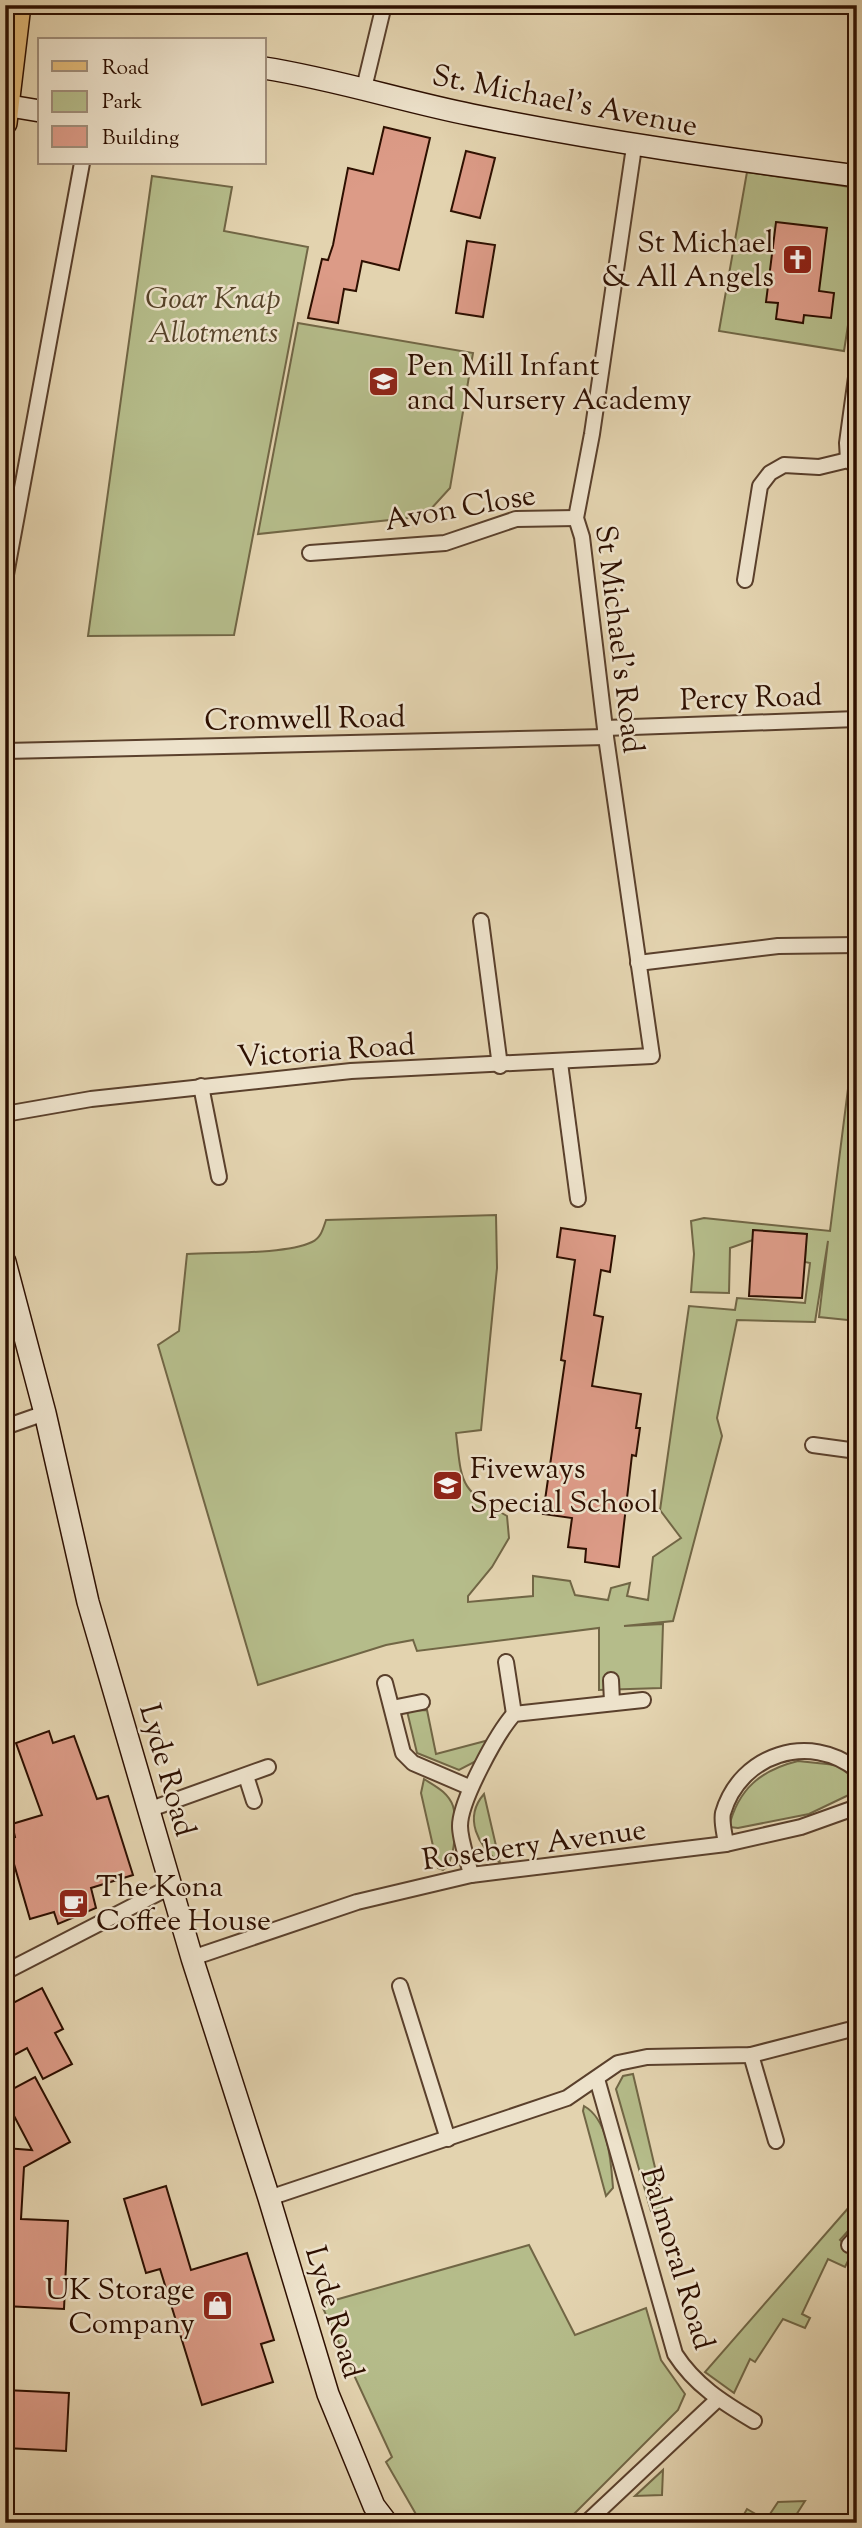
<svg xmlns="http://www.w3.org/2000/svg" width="862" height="2528" font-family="'Sorts Mill Goudy',serif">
<rect width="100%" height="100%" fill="#e3d3af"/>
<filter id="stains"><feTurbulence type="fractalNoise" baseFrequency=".00286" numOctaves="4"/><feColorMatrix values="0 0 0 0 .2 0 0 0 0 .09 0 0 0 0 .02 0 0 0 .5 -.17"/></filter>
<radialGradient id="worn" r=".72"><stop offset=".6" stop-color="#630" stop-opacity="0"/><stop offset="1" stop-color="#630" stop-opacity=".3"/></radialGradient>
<g fill="#b5bc8a" stroke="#716645" stroke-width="2">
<polygon points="747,172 857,188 857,267 844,351 719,331"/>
<polygon points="152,176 232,187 224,231 308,247 234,635 88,636"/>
<polygon points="298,323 473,353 450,488 430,510 418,517 258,534"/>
<path d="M850 1073H857V1321L819 1317 828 1241 815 1322 737 1320 717 1418 722 1436 673 1621 624 1626 663 1624 661 1688 599 1690V1628L417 1651 413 1640 386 1645 258 1685 158 1345 179 1331 187 1254C219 1252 285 1255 312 1242 321 1238 323 1229 326 1220L496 1215 497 1268 481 1430 456 1433C462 1485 459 1489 507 1516L509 1538 492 1567 468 1596V1602L533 1596V1576L570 1581 575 1595 608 1600 611 1588 630 1583 627 1596 648 1600 653 1557 681 1538 660 1510 689 1306 735 1310 737 1298 805 1303 810 1263 805 1262 806 1234 753 1231V1240L730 1248 729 1293 691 1292 694 1254 691 1221 704 1218 830 1231Z"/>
<polygon points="427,1710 436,1754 489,1740 482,1758 459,1770 417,1753 407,1711"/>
<path d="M798 1761 836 1765 857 1777V1791L809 1814 738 1828 729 1827C738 1789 761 1770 798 1761Z"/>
<path d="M424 1779C435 1786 448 1792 453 1806 457 1820 456 1862 443 1870L438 1868 421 1793Z"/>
<path d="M484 1794 500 1863C478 1846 463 1818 484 1794Z"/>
<polygon points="633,2074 665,2210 651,2211 616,2089 623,2076"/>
<path d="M584 2106C609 2120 611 2162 613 2188L606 2196 583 2111Z"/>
<polygon points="857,2198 857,2221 840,2240 853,2251 845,2267 828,2259 802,2314 810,2318 805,2328 783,2319 755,2362 750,2359 734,2393 705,2372"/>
<polygon points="529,2245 575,2335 646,2308 661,2360 685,2394 678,2410 565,2523 421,2523 386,2462 392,2457 321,2304"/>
<polygon points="663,2470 662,2495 635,2496"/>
<polygon points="805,2501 791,2523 739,2523 747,2509 766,2520 778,2502"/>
</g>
<g fill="#dc9b87" stroke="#2d0f00" stroke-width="2">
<polygon points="384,127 430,138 399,270 362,261 356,291 344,289 338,323 308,318 322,259 328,260 333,245 348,168 373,174"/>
<polygon points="466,151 495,158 480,218 451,211"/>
<polygon points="776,222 827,228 819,291 834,293 831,318 804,315 803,323 776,319 778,303 766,302"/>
<polygon points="467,241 495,245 483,317 456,313"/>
<polygon points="561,1228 615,1236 610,1272 601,1270 594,1315 603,1317 592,1386 641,1394 636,1428 640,1428 636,1456 632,1455 619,1567 585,1562 586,1549 568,1547 572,1518 543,1514 565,1361 561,1360 575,1260 557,1257"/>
<polygon points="753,1230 807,1234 802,1298 749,1296"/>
<polygon points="49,1731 53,1743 74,1736 97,1799 108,1796 133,1875 91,1888 96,1908 58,1924 54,1912 30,1919 7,1840 15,1837 12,1824 42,1815 16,1743"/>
<polygon points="42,1988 63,2029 55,2033 72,2064 43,2079 27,2048 5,2060 5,2007"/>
<polygon points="35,2077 70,2142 24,2167 21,2219 68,2221 64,2309 5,2306 5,2148 32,2150 12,2112 5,2115 5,2093"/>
<polygon points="166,2186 191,2270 247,2253 274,2340 261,2344 273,2382 202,2405 160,2269 146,2273 124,2199"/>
<polygon points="5,2390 69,2393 66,2451 5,2448"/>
</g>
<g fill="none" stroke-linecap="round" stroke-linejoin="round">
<defs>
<g id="street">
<polyline points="364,88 384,5"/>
<polyline points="857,370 847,443 848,460 857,467"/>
<polyline points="310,553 445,543 516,519 576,518"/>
<polyline points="5,580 82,163"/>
<polyline points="745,580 760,486 770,473 784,465 819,467 848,460"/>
<polyline points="605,728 857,719"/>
<polyline points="5,751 606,737"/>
<polyline points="481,921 500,1066"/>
<polyline points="638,963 778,946 857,945"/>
<polyline points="560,1063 578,1199"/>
<polyline points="201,1086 219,1177"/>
<polyline points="5,1114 91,1099 351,1071 652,1056 606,737 582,537 576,518 592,434 634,147"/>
<polyline points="5,1427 45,1413"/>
<polyline points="813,1445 857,1451"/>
<polyline points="506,1662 514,1714"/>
<polyline points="611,1680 612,1702"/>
<polyline points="385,1683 403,1753 413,1763 469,1787"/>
<polyline points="392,1708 422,1702"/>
<polyline points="246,1776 254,1801"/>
<polyline points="148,1810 268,1767"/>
<path d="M726 1844C725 1835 721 1822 723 1813 740 1754 810 1732 857 1770"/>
<path d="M471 1875C468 1860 460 1841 460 1826 460 1801 497 1733 514 1714L643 1700"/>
<polyline points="192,1958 357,1902 471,1875 726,1844 801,1827 857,1807"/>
<polyline points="5,1972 170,1887"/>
<polyline points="400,1986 448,2139"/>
<polyline points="751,2055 776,2141"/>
<path d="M597 2079 675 2354C695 2385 722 2402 754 2421"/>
<polyline points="269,2198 567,2098 618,2063 647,2057 751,2055 848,2030"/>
<polyline points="849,2245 857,2236"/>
<polyline points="586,2523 718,2399"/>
</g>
<g id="secondary">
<path d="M264 68C335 79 402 101 472 115 600 141 728 159 857 176"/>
<polyline points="10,106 40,111"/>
<polyline points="5,1262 45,1413 88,1602 192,1958 269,2198 328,2394 374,2506 387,2523"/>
</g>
<polyline id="primary" points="5,123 19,5"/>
</defs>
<use href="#street" stroke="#5a402c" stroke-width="18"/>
<use href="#secondary" stroke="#2d0f00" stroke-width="24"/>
<use href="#primary" stroke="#2d0f00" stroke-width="26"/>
<use href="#street" stroke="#ede2cb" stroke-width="14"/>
<use href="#secondary" stroke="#ede2cb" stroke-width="21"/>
<use href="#primary" stroke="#e2ba78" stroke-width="23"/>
</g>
<defs>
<symbol id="church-square" viewBox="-11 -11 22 22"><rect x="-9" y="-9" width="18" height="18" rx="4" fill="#8f2418" stroke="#ede2cb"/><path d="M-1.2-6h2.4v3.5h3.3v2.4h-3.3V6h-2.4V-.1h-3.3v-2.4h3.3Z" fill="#fff"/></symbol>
<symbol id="school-square" viewBox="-11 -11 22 22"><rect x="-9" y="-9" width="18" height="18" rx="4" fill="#8f2418" stroke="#ede2cb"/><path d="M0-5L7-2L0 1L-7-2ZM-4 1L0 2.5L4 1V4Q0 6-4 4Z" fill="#fff"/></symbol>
<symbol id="cafe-square" viewBox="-11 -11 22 22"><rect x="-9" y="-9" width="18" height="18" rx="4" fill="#8f2418" stroke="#ede2cb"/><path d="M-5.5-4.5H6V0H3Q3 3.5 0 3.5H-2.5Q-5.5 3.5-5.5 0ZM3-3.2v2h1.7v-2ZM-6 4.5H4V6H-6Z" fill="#fff"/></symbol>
<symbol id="shop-square" viewBox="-11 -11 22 22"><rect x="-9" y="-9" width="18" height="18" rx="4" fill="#8f2418" stroke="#ede2cb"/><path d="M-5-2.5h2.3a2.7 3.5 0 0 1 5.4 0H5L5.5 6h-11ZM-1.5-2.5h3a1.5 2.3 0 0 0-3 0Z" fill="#fff"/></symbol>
</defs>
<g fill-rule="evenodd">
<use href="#church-square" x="780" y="242" width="35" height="35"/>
<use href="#school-square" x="366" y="364" width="35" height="35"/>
<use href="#school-square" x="430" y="1468" width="35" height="35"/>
<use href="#cafe-square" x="56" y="1886" width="35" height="35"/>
<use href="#shop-square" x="200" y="2288" width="35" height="35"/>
</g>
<g text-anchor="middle" stroke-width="5" stroke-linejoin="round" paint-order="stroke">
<g font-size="30" fill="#2d0f00" stroke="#ede2cb">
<text transform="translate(565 100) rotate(11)" y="10">St. Michael's Avenue</text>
<text transform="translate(460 507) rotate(-10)" y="10">Avon Close</text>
<text transform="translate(620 639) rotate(83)" y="10">St Michael's Road</text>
<text transform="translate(751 697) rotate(-2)" y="10">Percy Road</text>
<text transform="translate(305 718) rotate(-1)" y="10">Cromwell Road</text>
<text transform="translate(326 1050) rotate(-4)" y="10">Victoria Road</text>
<text transform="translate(168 1770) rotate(74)" y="10">Lyde Road</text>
<text transform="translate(534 1844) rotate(-8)" y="10">Rosebery Avenue</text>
<text transform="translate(678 2258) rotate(73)" y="10">Balmoral Road</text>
<text transform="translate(335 2312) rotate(73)" y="10">Lyde Road</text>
</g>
<g font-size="30" fill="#2d0f00" stroke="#ede2cb" text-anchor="start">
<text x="774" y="252" text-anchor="end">St Michael<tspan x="774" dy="34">&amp; All Angels</tspan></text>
<text x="407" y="375">Pen Mill Infant<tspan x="407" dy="34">and Nursery Academy</tspan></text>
<text x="470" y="1478">Fiveways<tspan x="470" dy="34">Special School</tspan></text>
<text x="96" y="1896">The Kona<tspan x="96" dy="34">Coffee House</tspan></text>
<text x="195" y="2299" text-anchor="end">UK Storage<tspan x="195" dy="34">Company</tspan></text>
</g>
<g font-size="30" font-style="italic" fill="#564329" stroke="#ede2cb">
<text x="213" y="308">Goar Knap<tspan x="213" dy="34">Allotments</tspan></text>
</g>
</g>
<rect width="862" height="2528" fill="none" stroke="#e3d3af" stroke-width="28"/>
<rect x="7" y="7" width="848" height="2514" fill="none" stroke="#2d0f00" stroke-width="3.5"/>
<rect x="14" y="14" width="834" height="2500" fill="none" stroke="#2d0f00" stroke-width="2"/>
<rect x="38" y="38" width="228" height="126" fill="#ede2cb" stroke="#a08e7a" stroke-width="2"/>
<rect x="52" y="61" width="35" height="10" fill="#e2ba78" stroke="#a08e7a" stroke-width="2"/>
<text x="102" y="74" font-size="21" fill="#2d0f00">Road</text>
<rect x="52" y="91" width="35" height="21" fill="#b5bc8a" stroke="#a08e7a" stroke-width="2"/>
<text x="102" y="108" font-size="21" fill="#2d0f00">Park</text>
<rect x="52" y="126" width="35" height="21" fill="#dc9b87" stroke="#a08e7a" stroke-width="2"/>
<text x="102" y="144" font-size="21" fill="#2d0f00">Building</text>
<rect width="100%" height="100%" filter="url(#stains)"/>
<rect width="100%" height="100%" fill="url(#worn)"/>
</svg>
